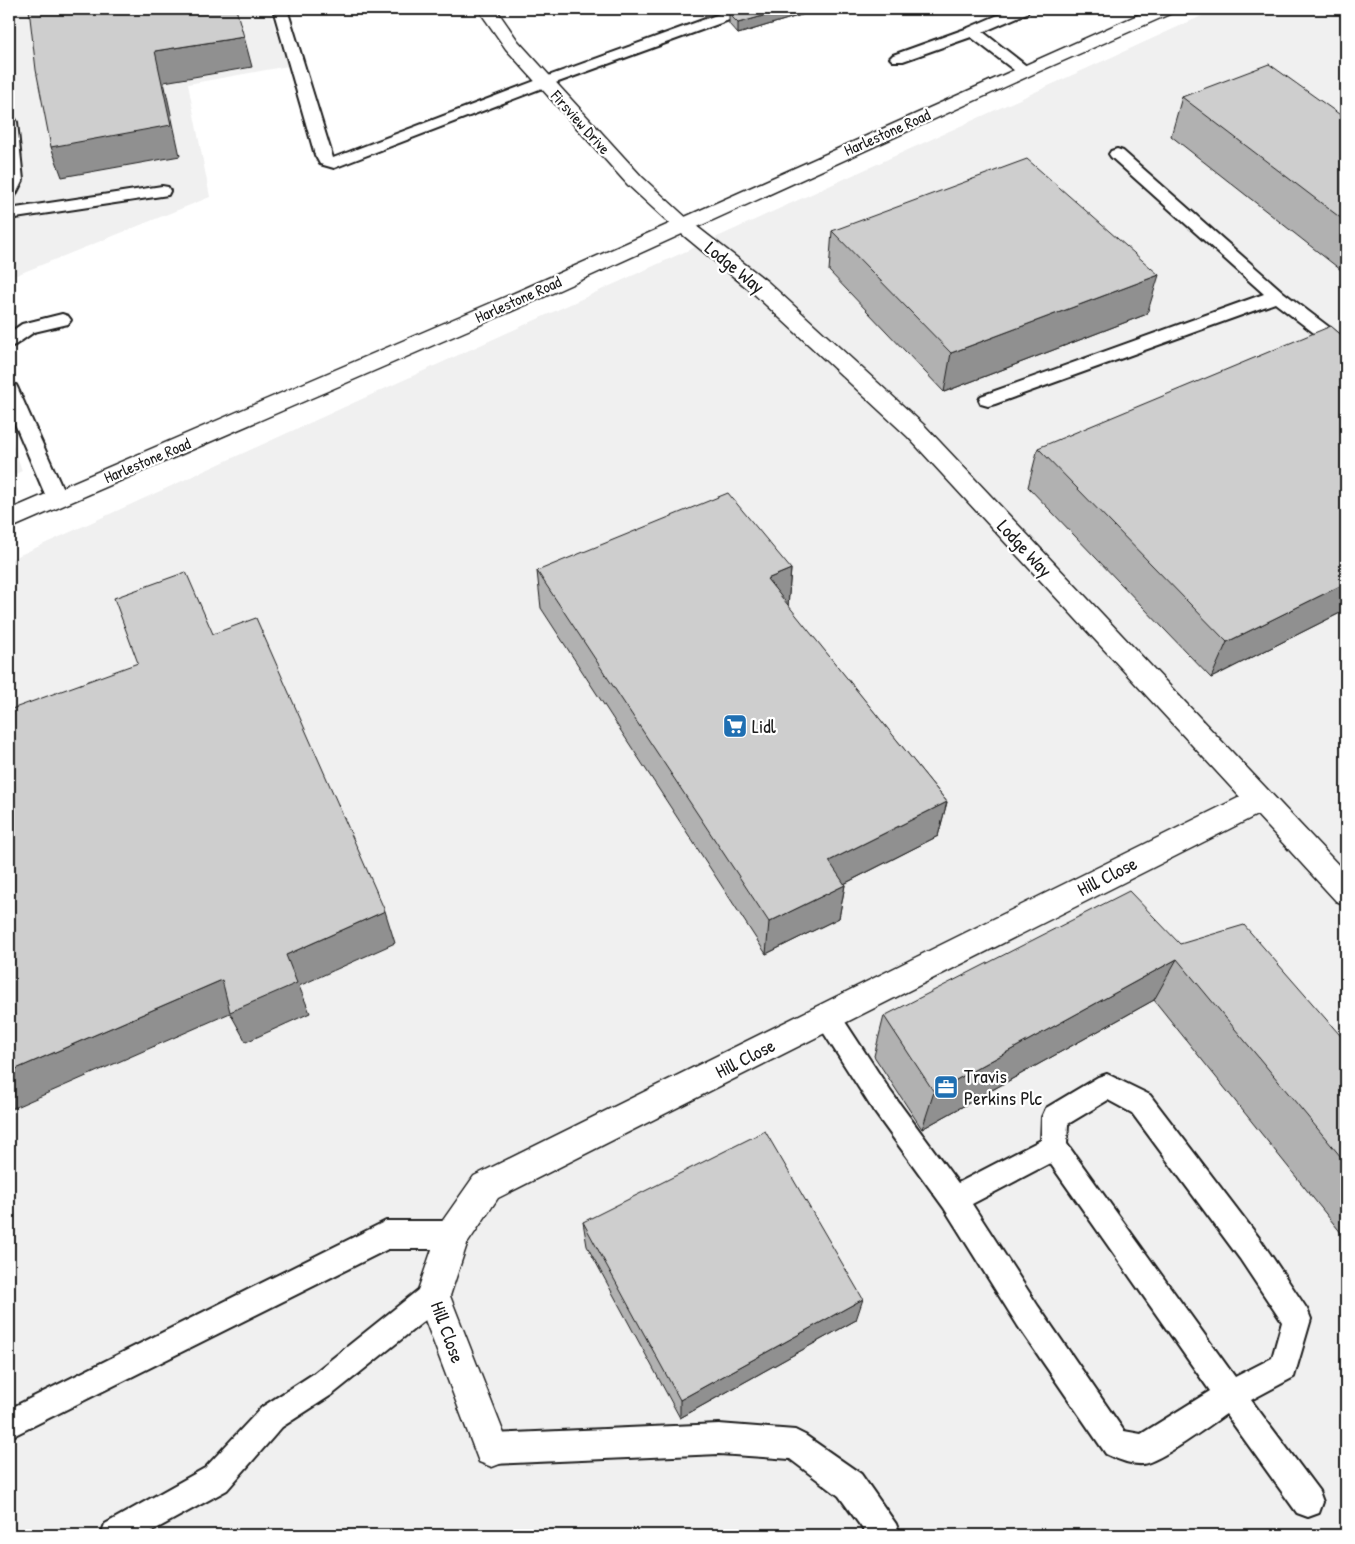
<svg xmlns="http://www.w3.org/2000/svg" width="1355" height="1544" font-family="'Patrick Hand',sans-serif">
<rect width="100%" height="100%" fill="#fff"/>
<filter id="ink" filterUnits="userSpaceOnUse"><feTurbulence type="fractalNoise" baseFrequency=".02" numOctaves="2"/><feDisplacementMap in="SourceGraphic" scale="10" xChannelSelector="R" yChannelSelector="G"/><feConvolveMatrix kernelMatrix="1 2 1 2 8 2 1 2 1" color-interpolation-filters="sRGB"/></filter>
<g filter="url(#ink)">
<g fill="#f0f0f0">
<polygon points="9,9 269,9 288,66 188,84 210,197 9,278"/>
<polygon points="1217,9 1346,9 1346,1535 9,1535 9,560"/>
<polygon points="9,431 22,471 9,477"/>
</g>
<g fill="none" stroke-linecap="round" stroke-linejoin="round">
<defs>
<g id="lane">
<polygon points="273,9 287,9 333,158 540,79 733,9 753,9 751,12 550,85 334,168 320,164 315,155"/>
<polygon points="1012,9 1029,10 1027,13 983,32 1029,68 1032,71 1029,74 1019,74 971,37 903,61 893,61 890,58 893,55 968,28"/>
<polygon points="9,117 15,119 17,122 23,180 15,196 9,197"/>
<polygon points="1117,149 1123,151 1283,292 1346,340 1346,355 1340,353 1275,303 995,404 988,406 981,404 979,400 981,396 1264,294 1111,157 1109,154 1111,151"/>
<polygon points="162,186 168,187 170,191 168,195 9,219 9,209"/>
<polygon points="62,314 68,316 71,320 68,324 34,332 15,345 9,347 9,333 22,324"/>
<polygon points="9,383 16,385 18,389 67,499 64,504 57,506 50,504 47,499 9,410"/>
<path d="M827 1005 836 1008 891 1092 958 1183 1041 1140 1042 1117 1046 1108 1098 1077 1107 1074 1150 1095 1260 1239 1307 1309 1311 1319 1294 1377 1251 1400 1319 1491 1323 1502 1319 1513 1308 1517 1297 1513 1226 1414C1211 1425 1159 1462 1143 1464 1132 1465 1116 1459 1106 1454L1018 1326 944 1208 873 1110 818 1024 814 1016 818 1008ZM1108 1100 1132 1113 1240 1259 1282 1322 1272 1358 1235 1377 1067 1144 1068 1124ZM1050 1163 1210 1391 1141 1434 1124 1431 1038 1306 972 1204Z"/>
<polygon points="386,1221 453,1221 463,1225 467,1235 463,1245 453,1249 388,1249 9,1438 9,1409"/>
<polygon points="433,1282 443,1286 447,1296 443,1306 333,1394 282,1427 227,1490 145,1535 101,1535 105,1524 205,1468 262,1407 313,1374 423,1286"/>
<polygon points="719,1424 795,1430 805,1435 861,1474 896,1524 900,1535 867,1535 839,1496 790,1459 719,1454 492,1464 482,1459 477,1449 482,1439 492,1434"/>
</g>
<polygon id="street" points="478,9 496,9 518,41 642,177 691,222 768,282 924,425 1346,873 1346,905 1336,901 1257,815 498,1198 467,1244 450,1296 510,1449 505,1462 492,1467 479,1462 416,1296 441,1223 474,1176 1240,797 908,437 752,292 677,230 628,185 506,49"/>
<polygon id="primary" points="1151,9 1175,9 1172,13 1031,75 535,301 9,529 9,510 519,291"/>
</defs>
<use href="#lane" stroke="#1c1c1c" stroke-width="4"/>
<use href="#street" stroke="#1c1c1c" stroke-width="3"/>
<use href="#primary" stroke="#1c1c1c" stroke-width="3"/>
<use href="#lane" fill="#fff" fill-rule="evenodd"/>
<use href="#street" fill="#fff" fill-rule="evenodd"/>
<use href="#primary" fill="#fff" fill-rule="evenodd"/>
</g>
<g fill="#b1b1b1" stroke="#1c1c1c">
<polygon points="746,9 821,9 738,34 729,24 729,14"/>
<polygon points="1182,97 1346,119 1346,274 1171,136"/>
<polygon points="832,231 1147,314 944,392 829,271"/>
<polygon points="1038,448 1346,610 1211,678 1028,487"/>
<polygon points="791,569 788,606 947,802 938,836 844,884 845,885 839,918 766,954 541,608 537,571"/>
<polygon points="1180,944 1346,1042 1346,1239 1154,1000 922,1129 874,1056 884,1016"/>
<polygon points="583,1222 856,1320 680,1418 587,1246"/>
</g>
<g fill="#909090" stroke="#1c1c1c">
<polygon points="788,9 821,9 738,34 738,23"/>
<polygon points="244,37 252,67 164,82 180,156 62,177 51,147 155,51"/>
<polygon points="1159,275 1147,314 944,392 951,353"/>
<polygon points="791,569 788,606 767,579"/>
<polygon points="1346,583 1346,610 1211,678 1227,642"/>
<polygon points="947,802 938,836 824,894 829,861"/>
<polygon points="845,885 839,918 766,954 769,922"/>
<polygon points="385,911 395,943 299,986 310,1013 246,1042 230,1013 9,1110 9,1072 222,980 286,955"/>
<polygon points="1177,959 1154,1000 922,1129 934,1092"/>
<polygon points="863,1299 856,1320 680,1418 680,1400"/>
</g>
<g fill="#cecece" stroke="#1c1c1c">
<polygon points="29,9 236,9 244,37 155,51 171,125 51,147 36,70"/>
<polygon points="746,9 788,9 738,23 729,14"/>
<polygon points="1269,64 1346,119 1346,222 1182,97"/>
<polygon points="1027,159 1159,275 951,353 832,231"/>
<polygon points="1331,326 1346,339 1346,583 1227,642 1038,448"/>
<polygon points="728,493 791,569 767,579 947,802 829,861 845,885 769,922 537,571"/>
<polygon points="186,572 213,634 256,618 385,911 286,955 297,983 230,1012 222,980 9,1072 9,710 138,663 114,598"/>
<polygon points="1129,891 1180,944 1244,925 1346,1042 1346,1163 1177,959 934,1092 884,1016"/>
<polygon points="765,1131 863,1299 680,1400 583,1222"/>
</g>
</g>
<defs>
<symbol id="supermarket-square" viewBox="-11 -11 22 22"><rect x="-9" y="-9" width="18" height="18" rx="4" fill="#1f6fb2" stroke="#fff"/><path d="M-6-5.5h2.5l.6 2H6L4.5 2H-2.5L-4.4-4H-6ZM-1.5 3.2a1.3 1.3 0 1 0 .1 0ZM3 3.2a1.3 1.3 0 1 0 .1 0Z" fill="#fff"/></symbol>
<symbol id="office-square" viewBox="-11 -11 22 22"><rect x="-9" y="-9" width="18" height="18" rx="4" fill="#1f6fb2" stroke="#fff"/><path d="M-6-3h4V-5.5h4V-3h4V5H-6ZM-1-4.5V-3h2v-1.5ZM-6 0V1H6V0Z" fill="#fff"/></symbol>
</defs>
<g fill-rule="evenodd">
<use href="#supermarket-square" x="721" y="712" width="28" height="28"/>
<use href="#office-square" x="932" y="1073" width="28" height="28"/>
</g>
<g text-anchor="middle" stroke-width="4.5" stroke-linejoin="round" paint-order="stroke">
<g font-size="16" fill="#1c1c1c" stroke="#fff">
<text transform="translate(581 122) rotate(48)" y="6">Firsview Drive</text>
<text transform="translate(887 132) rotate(-24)" y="6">Harlestone Road</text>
<text transform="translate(518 299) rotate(-24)" y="6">Harlestone Road</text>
<text transform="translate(147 460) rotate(-23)" y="6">Harlestone Road</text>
</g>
<g font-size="19" fill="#1c1c1c" stroke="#fff">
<text transform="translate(735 267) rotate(39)" y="7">Lodge Way</text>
<text transform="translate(1025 548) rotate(47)" y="7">Lodge Way</text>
<text transform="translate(1107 876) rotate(-27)" y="7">Hill Close</text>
<text transform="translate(745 1058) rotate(-27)" y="7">Hill Close</text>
<text transform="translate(448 1332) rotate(70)" y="7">Hill Close</text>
</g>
<g font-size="19" fill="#1c1c1c" stroke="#fff" text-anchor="start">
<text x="752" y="733">Lidl</text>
<text x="964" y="1083">Travis<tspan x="964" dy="22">Perkins Plc</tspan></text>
</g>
</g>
<rect width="1355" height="1544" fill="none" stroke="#fff" stroke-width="30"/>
<rect x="15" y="15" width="1325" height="1514" fill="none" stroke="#1c1c1c" stroke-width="2" filter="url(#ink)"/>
</svg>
